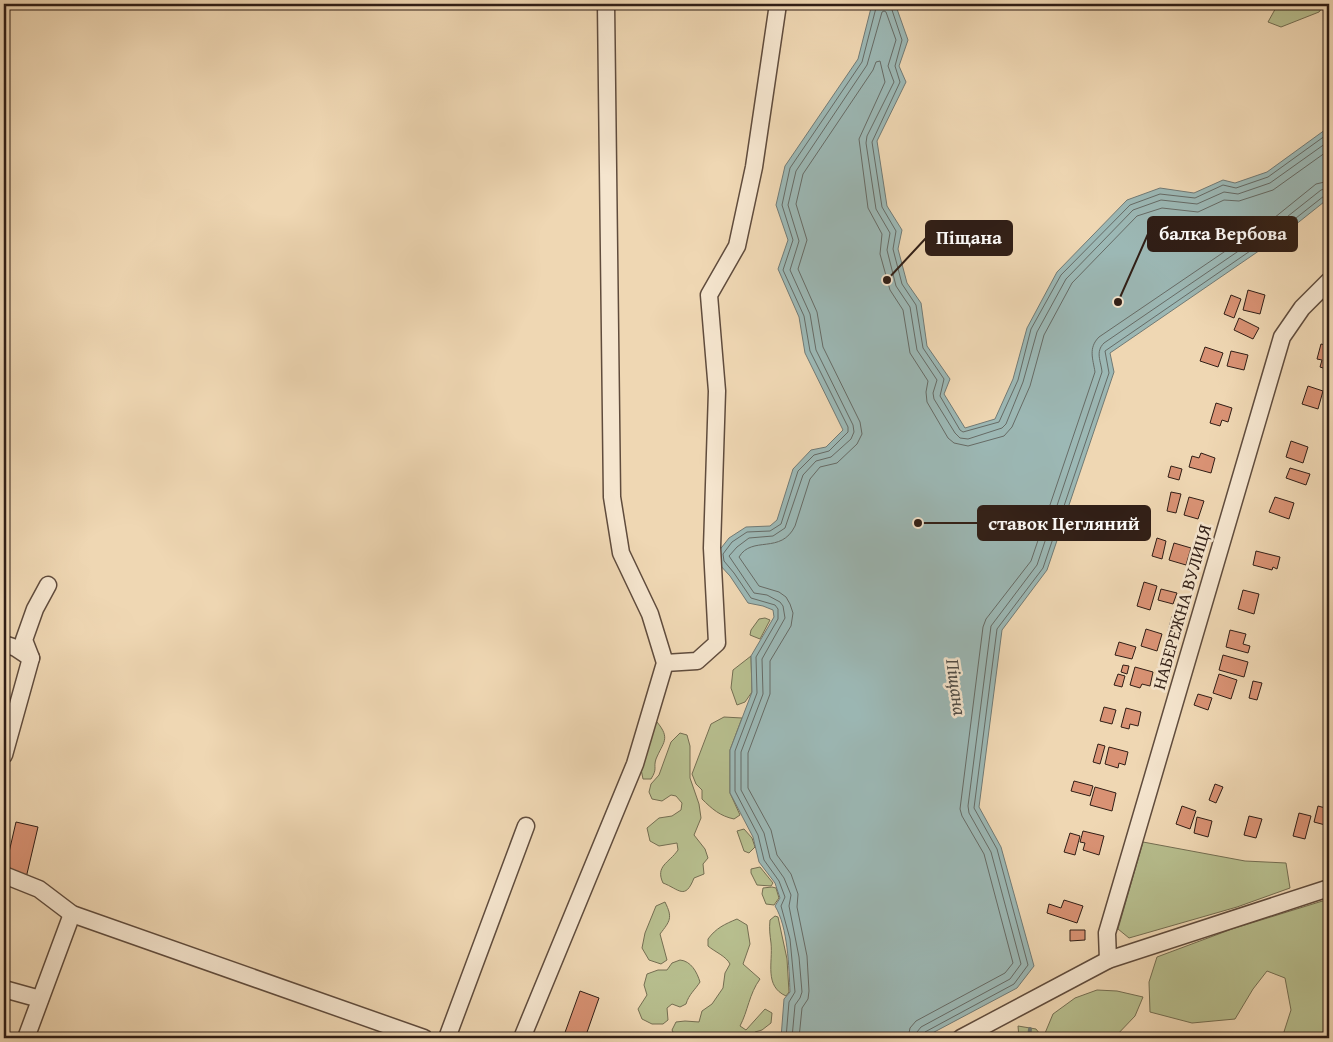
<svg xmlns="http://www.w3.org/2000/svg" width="1333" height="1042" font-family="'Gentium Book Plus',serif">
<rect width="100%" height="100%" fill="#efd7b3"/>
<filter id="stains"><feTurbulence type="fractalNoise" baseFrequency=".004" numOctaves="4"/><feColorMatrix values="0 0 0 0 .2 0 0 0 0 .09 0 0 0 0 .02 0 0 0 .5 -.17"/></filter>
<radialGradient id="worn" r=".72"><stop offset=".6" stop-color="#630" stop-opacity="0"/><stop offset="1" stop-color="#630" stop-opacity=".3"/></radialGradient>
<g fill="#b7be8e" stroke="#746e52">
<polygon points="1278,4 1325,4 1319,12 1281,27 1268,22"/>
<polygon points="765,618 770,620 760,639 750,635 751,630 759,619"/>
<polygon points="751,656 752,692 745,702 737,705 731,688 733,670"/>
<path d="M724 717 742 718 730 750V793L740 815 734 819C720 816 712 809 702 799V790L696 784 692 774 711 724Z"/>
<path d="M657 722C671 739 663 742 656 759 653 768 658 768 651 779H643L641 769 649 747 647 739 650 725Z"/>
<path d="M680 733 687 735 690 746V778L699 804 701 818 694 835 705 849 708 858 703 864 704 874 694 878C685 901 679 889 663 883 655 866 669 863 678 850L677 843 659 846 650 841 647 828 659 818 672 816 681 810 682 803 676 796 671 795 662 801 652 799 649 792 651 784 659 775 671 742Z"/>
<polygon points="744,829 752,838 755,847 749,853 744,851 737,831"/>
<polygon points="1143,842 1245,861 1286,863 1290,888 1237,907 1129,938 1118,929"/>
<polygon points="760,867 773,883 771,886 757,885 751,873 751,869"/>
<polygon points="772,887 776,888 779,898 774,905 766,904 762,894 763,888"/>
<polygon points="1329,899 1329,1038 1282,1038 1291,1010 1285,978 1267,971 1253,989 1235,1019 1192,1023 1150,1012 1149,982 1157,957 1232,929"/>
<path d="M665 902C673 918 670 921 660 934L667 960 661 964 649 960 642 948 645 933 656 906Z"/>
<path d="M775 916 778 917 787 959 789 992 786 996C764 986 773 963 771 943 770 935 769 929 770 920Z"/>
<path d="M737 919 747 925 750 944 743 964 760 979C749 994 748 1011 740 1026L746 1030 765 1009 772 1013 771 1023 762 1030 755 1032 754 1038H676L672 1030 676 1022 685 1021 699 1022 702 1011 712 1004 723 988 725 973 730 964C726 956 715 952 708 946V939C716 928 725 924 737 919Z"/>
<path d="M680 960C691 961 697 972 700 982 695 990 689 994 686 1004L680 1007 672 1004 667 1008 668 1020 663 1024H652L642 1019 638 1009 647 995 644 985 647 974 658 970H667L672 963Z"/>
<polygon points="1097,990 1117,991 1143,997 1135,1016 1114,1038 1043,1038 1053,1014 1075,998"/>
<polygon points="1018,1026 1036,1029 1043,1038 1019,1038"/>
</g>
<path fill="#9cb8b5" stroke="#717a75" d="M872 4H897V9L908 40 899 66 906 82 877 141 887 206 902 230 898 249 907 283 921 303 927 346 950 379 944 394 965 428 995 419 1013 379 1027 328 1057 272 1127 200 1160 188 1194 193 1223 180 1235 183 1267 172 1329 127V198L1285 233 1110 353 1114 372 1047 570 1002 630 979 807 1001 847 1034 966 1017 988 923 1038H781L784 999 790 992C789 968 788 927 775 906L780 898 775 883 759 862 753 837 730 793V750L752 692 751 656 774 617 773 610 763 606 748 603 730 576 718 563V552L729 538 746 527 770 526 777 520 793 469 811 450 826 447 843 430 805 353 799 317 778 269 788 240 776 205 785 166 858 59Z"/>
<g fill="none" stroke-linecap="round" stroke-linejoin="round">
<g stroke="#666b66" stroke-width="1">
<polyline points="892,4 892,10 902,40 895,66 900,82 872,142 882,207 896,231 893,249 902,284 916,305 923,348 944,379 940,396 960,430 963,432 999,422 1018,380 1031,329 1061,275 1130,205 1160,194 1195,198 1223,185 1236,188 1268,177 1329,133"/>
<polyline points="786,1038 789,1002 795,992 790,939 781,906 785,897 779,881 764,860 758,835 735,791 735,751 757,693 756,657 778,619 778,609 775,605 751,598 734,573 724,561 723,554 732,542 747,532 770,531 781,524 798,471 814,455 829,451 848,432 848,427 810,351 804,316 783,270 793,240 782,205 790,168 862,62 877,4"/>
<polyline points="792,1038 795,1005 800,998 802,992 799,957 789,906 791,895 784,878 770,858 764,833 741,790 741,752 763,694 762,659 785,618 783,606 780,602 767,595 754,593 729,556 737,547 749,538 773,536 785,528 803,475 816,461 831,457 851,439 854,432 853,425 816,350 810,314 790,270 799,241 788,205 796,171 867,65 882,12 884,11 886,12 896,40 888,66 894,82 867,136 866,143 876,209 890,233 887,250 896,286 910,307 917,350 937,380 933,393 934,399 955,433 960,438 968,439 1002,428 1006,424 1023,382 1037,332 1066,279 1133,210 1161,200 1197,204 1224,192 1238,194 1270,183 1329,141"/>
<path d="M799 1038 802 1008 808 999 809 991 807 956 797 907 798 894 791 874 777 855 771 830 748 788V753L770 694V661L791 626 793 613 790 604 786 597 779 592 759 586 739 557C752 535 781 555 795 526L810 479 820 467 837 463 857 444 862 434 860 422 823 347 817 312 798 269 807 240 796 204 803 174 873 70 876 62 880 61 885 82 859 139 868 208 882 234 880 254 890 290 903 310 910 353 928 381 926 392 927 402 948 438 954 443 968 446 1004 436 1012 427 1030 386 1044 335 1072 283 1137 216 1162 208 1198 212 1224 200 1239 201 1273 190 1329 150"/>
<path d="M908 1038 910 1028 916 1021 1005 973 1013 963 984 854 962 816 960 809 983 627 986 619 1031 561 1095 372C1093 359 1088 348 1099 337L1274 218 1316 184 1329 181"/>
<path d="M916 1038 917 1032 921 1027 1010 979 1021 964 991 852 969 813 968 806 991 626 1037 565 1102 372C1101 361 1095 352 1104 343L1278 224 1321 190 1329 188"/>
<polyline points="922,1038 925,1032 1014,984 1028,965 997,849 974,808 997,629 1043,568 1109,373 1105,351 1282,229 1324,196 1329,194"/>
</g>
<polyline stroke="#717a75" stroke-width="4" points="1029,1038 1030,1029"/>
</g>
<g fill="#d99274" stroke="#301e16">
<polygon points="1248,290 1265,295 1260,314 1243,310"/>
<polygon points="1231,295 1241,299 1234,318 1224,314"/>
<polygon points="1239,318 1259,328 1253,339 1234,330"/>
<polygon points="1321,344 1329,346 1329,370 1320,367 1322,360 1317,359"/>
<polygon points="1205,347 1223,353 1218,367 1200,361"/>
<polygon points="1231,351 1248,355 1244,370 1227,366"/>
<polygon points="1308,386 1323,391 1318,409 1302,404"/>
<polygon points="1216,403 1232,408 1228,422 1222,420 1220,426 1210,423"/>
<polygon points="1291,441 1308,447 1303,463 1286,457"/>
<polygon points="1201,453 1215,458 1211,473 1189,467 1192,456 1199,458"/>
<polygon points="1171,466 1182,469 1179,480 1168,477"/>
<polygon points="1290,468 1310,474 1306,485 1286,478"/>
<polygon points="1171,492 1181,494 1176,513 1167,511"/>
<polygon points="1189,497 1204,501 1198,519 1184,515"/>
<polygon points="1275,497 1294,503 1289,519 1269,512"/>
<polygon points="1157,538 1166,541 1162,559 1152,556"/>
<polygon points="1174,543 1191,548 1186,565 1169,560"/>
<polygon points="1256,551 1280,557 1277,569 1273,567 1272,570 1253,565"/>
<polygon points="1144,582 1157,586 1150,610 1137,606"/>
<polygon points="1161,589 1177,593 1173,604 1158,600"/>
<polygon points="1243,590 1259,594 1254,614 1238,609"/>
<polygon points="1172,616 1180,618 1176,633 1168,631"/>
<polygon points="1146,629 1162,634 1157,651 1141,646"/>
<polygon points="1230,630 1246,634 1243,644 1250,646 1248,653 1226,647"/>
<polygon points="1119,642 1136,647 1132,659 1115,655"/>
<polygon points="1223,655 1248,662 1244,677 1219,670"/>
<polygon points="1123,665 1129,666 1127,674 1121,672"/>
<polygon points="1135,667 1153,672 1150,686 1142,684 1140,688 1130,685"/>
<polygon points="1118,674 1125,676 1122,687 1114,685"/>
<polygon points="1219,674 1237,680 1231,699 1213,693"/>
<polygon points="1253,681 1262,683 1257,700 1249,698"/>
<polygon points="1198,694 1212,698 1208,710 1194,705"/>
<polygon points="1104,707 1116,710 1112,724 1100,721"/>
<polygon points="1126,708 1141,712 1138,726 1130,724 1129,729 1121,727"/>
<polygon points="1098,744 1105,746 1100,764 1093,762"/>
<polygon points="1109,747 1128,752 1125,765 1119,763 1118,768 1105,764"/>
<polygon points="1074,781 1093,786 1090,796 1071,791"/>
<polygon points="1215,784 1223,787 1216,803 1209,800"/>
<polygon points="1095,787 1116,793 1112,811 1090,805"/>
<polygon points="1182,806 1196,811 1190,829 1176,824"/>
<polygon points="1318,806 1329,809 1329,826 1314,822"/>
<polygon points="1299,813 1311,816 1305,839 1293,836"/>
<polygon points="1249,816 1262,819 1256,838 1244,835"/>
<polygon points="1197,817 1212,821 1208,837 1194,833"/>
<polygon points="16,822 38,827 26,878 4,874"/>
<polygon points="1083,831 1104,836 1099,855 1083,850 1085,843 1080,842"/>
<polygon points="1070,833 1080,836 1075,855 1064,852"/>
<polygon points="1064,900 1083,906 1077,923 1047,913 1049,904 1061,908"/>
<polygon points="1070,930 1085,930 1085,940 1070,941"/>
<polygon points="580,991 599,998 585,1038 563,1038"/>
</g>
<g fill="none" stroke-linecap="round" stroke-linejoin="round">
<defs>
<g id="minor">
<polyline points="4,644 16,648 31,658"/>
<polyline points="665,663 697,661 717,643 712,548 717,391 709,295 737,246 754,167 778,4"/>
<polyline points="4,755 31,658 24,640 35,609 48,585"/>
<polyline points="4,875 39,889 72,914 424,1038"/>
<polyline points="1108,960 1107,933 1282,337 1302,308 1329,281"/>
<polyline points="4,989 40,999"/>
<polyline points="26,1038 72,914"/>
<polyline points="447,1038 526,826"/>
<polyline points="522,1038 635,764 665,663 650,614 621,553 612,497 606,4"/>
<polyline points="961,1038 1108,960 1329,888"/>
</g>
</defs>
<use href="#minor" stroke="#604c3d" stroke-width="19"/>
<use href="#minor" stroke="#f5e5ce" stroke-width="16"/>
</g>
<g text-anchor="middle" stroke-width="5" stroke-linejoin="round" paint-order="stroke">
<g font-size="18" fill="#301e16" stroke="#f5e5ce">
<text transform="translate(1182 607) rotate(-74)" y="6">НАБЕРЕЖНА ВУЛИЦЯ</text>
</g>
<g font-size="19" font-style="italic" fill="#504c46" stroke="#f5e5ce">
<text transform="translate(957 687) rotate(82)" y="7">Піщана</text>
</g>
</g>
<path fill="none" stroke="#301e16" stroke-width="2" d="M1118 302L1148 234M887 280L926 238M918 523L978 523"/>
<g fill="#301e16" stroke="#f5e5ce" stroke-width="2">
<circle cx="1118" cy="302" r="5"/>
<circle cx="887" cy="280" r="5"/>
<circle cx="918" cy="523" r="5"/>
</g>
<g fill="#301e16" stroke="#301e16" stroke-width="2">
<rect x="1148" y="217" width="149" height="34" rx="5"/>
<rect x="926" y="221" width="86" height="34" rx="5"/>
<rect x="978" y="506" width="172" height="34" rx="5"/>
</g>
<g font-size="19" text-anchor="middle" font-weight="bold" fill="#fff">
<text x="1223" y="240">балка Вербова</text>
<text x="969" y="244">Піщана</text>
<text x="1064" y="530">ставок Цегляний</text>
</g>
<rect width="1333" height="1042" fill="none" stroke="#efd7b3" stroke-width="20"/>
<rect x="5" y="5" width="1323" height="1032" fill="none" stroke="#301e16" stroke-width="2.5"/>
<rect x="10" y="10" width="1313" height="1022" fill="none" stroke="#301e16"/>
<rect width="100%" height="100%" filter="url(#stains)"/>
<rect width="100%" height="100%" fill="url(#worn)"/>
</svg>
